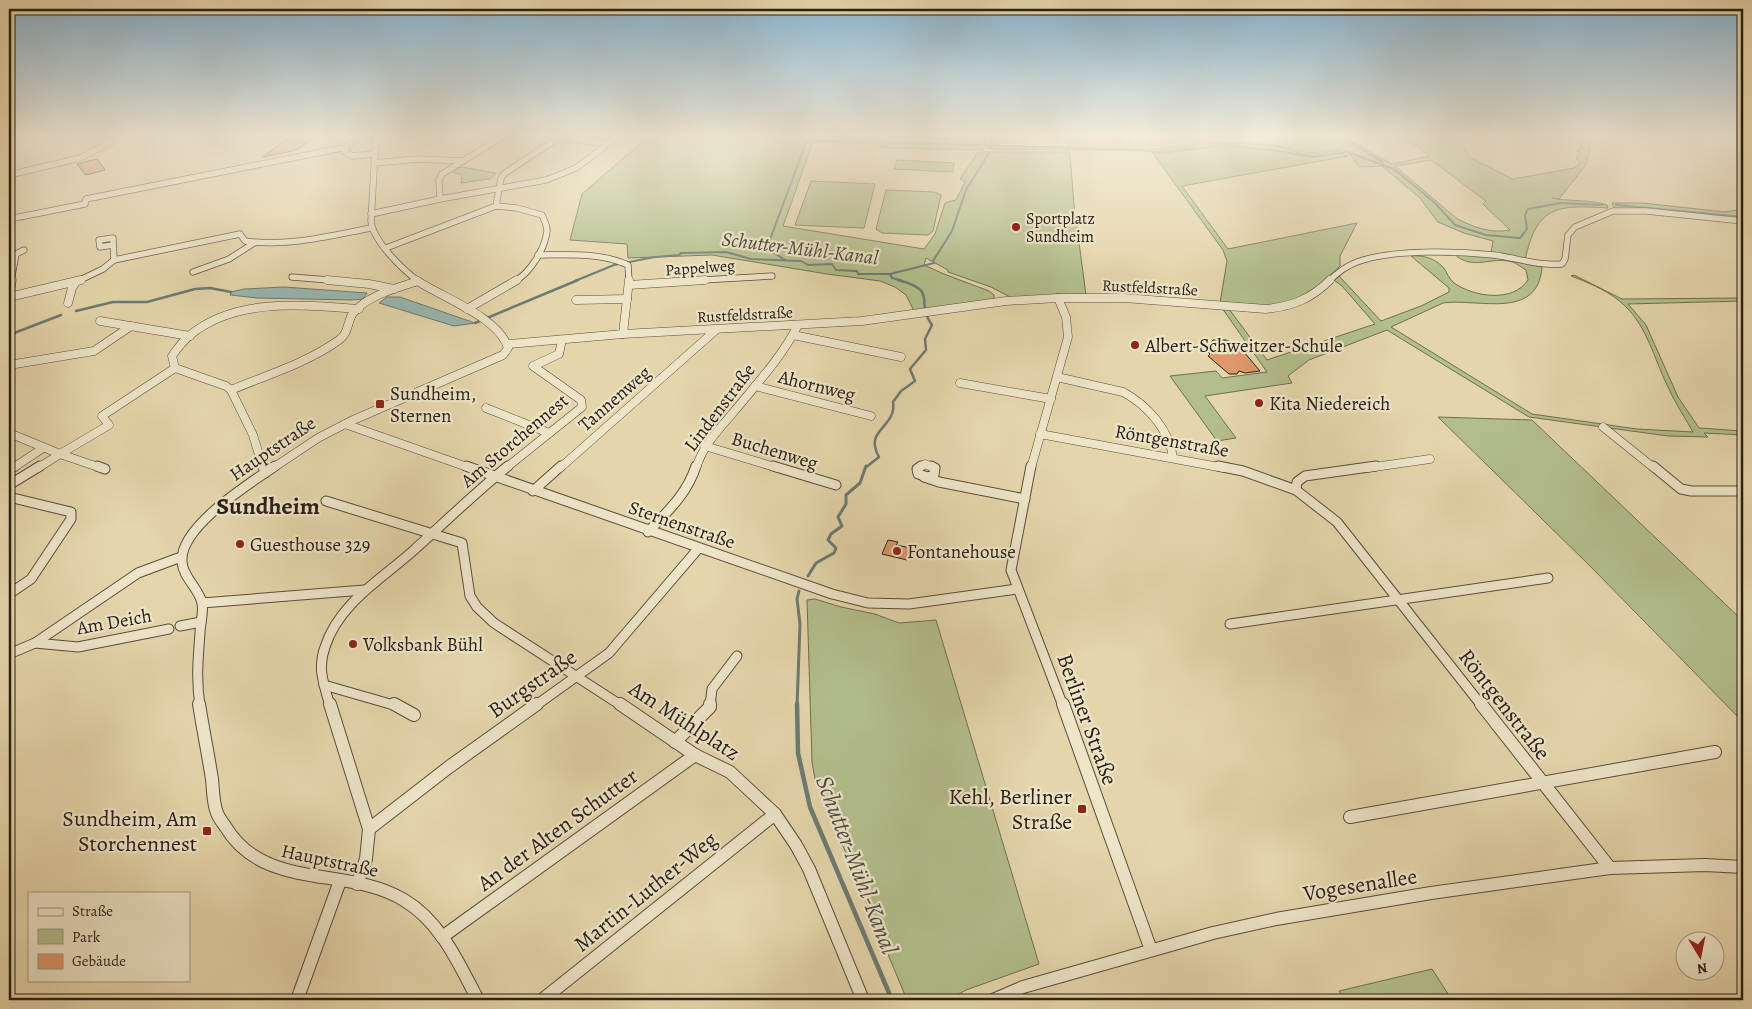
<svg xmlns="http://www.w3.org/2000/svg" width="1752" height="1009" font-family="Alegreya,serif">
<rect width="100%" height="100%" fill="#e5d5ab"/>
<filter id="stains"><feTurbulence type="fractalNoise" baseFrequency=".004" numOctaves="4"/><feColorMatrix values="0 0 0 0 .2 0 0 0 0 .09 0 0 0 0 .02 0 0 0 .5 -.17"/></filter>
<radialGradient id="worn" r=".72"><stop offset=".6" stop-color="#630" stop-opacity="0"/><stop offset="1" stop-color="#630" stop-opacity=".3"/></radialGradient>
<g fill="#b2be8b" stroke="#6e6f50" fill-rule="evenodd">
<polygon points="650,135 801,135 802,137 797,146 800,147 806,137 803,135 813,135 809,137 814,138 815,135 984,135 985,146 983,150 887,148 881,147 879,144 813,142 783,226 924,249 935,234 945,203 956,200 965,182 960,179 978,152 1068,152 1070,153 1074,205 1086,295 1012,298 991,287 948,272 948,270 926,258 924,265 944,274 989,291 994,295 994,299 914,311 906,295 895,287 880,281 827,274 712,255 628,258 627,244 570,240 582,194"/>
<polygon points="986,135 995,135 995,146 1068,147 1067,135 1147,135 1148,151 992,149 988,148"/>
<path d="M1150 135H1340L1392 164 1430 156 1411 143 1393 135H1455L1471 158 1513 179 1574 168 1579 164V160L1576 158 1580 153 1577 151 1581 148V135H1590V151L1585 166 1559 199 1552 198C1570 202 1590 199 1607 205L1608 208C1557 205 1537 205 1525 260L1491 253 1493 241 1464 233 1438 222 1420 198 1382 166 1359 167 1352 156 1341 149 1309 153 1268 144H1241L1215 142 1150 150ZM1431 160 1486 201 1483 204 1510 230C1492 234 1472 227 1456 218L1395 166Z"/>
<path d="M1216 143 1273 145 1307 155 1338 151 1348 156 1182 186 1228 249 1357 223 1340 256V266C1322 284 1298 305 1271 307 1254 308 1237 304 1220 303L1227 261 1223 250 1152 152Z"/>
<polygon points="897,160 954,163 953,172 894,169"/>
<polygon points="461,167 496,173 490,179 461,183 462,175 453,172"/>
<polygon points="811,181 875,184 864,228 795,225"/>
<polygon points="886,190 935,192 941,195 933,231 928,235 882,233 876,229"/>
<polygon points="1612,203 1643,203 1725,212 1743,209 1743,221 1618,210 1614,208"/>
<path d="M1453 253 1479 254 1542 267C1538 321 1478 298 1443 303L1391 327 1532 414 1637 429 1693 432C1684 416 1674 401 1667 385 1654 358 1647 327 1625 306 1611 292 1590 283 1571 276L1574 275 1622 299 1743 298V301L1628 304 1646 325 1678 397 1699 428 1743 431V435L1704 433 1708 437 1668 436 1529 417 1387 330 1309 360 1288 376 1292 383 1205 396 1236 438 1217 441 1170 376 1216 371 1222 378 1267 372 1222 308 1229 309 1267 360 1375 324 1342 286 1334 280 1339 276 1381 321 1421 306 1449 292V288L1411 256C1423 255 1434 258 1443 267 1447 272 1449 279 1454 283 1474 297 1513 303 1528 280L1526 270C1522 268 1519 265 1515 263 1493 254 1473 273 1453 253Z"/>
<polygon points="1438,417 1532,420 1743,621 1743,722 1591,567"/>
<polygon points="815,599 841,607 875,614 899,623 936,620 1039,964 966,990 949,1000 907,1000 815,779 812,762 807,600"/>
<polygon points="1432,969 1452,1000 1344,1000 1339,991"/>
</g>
<g fill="#98b7b1" stroke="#6c7b73">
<polygon points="284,287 367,293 363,299 352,300 257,298 230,295 231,292 244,289"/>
<polygon points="387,297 400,297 475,323 454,326 379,303"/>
</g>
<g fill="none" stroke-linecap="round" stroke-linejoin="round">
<g stroke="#6c7b73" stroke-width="2">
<polyline points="785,135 807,140 1145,150 1161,153 1223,145 1279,151 1312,157 1347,152 1394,169 1435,203 1455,225 1486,235 1520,238 1527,229 1525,215 1528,209 1561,203 1602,205"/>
<polyline points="990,135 992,147"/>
<polyline points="1339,135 1383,162 1382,164"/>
<polyline points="1616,205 1743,217"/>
<polyline points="785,260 771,251 769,242 809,135"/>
<polyline points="890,274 934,263 933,261 952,231 966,190 989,153"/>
<polyline points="575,281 614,265 655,257 679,255 681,253 726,252 751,259 801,261 808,265 832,264 836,270 857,271 858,274 890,274 892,278 903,281"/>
</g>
<g stroke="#6c7b73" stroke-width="2.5">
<polyline points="76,311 113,302 147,302 195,289 210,288 231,292"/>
<polyline points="475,323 578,280"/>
<polyline points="9,335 61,315"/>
<path d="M865 468 879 457C863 429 897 428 893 402L901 391 915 381 910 369 926 350 925 339 932 325C914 301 940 291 898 280"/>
</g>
<g stroke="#6c7b73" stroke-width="3">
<polyline points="808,576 816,563 834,553 836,548 828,540 831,534 842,526 838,517 846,504 846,495 860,483 866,466"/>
<polyline points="797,706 800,624 797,599 799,591"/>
</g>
<polyline stroke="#6c7b73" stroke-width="4.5" points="797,704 798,753 810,807 892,1000"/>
</g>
<g fill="#de986b" stroke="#2a2016">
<polygon points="291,136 314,137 297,150 263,157"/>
<polygon points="97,159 105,170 86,175 77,164"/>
<polygon points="1213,340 1226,340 1238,345 1260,371 1245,373 1239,371 1237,374 1229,374 1208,356 1210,354 1206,350"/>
<polygon points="888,540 898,542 896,545 911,548 907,560 882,554"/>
</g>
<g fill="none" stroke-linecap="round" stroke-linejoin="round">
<defs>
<g id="minor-far3">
<polyline points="360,135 347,147 345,152 352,156 374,154"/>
<path d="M376 135 371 221C373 241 402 269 418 281"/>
<polyline points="548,135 607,144"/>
<polyline points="377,137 400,135"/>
<polyline points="374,163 418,159 463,161"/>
<polyline points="9,175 80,158 125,135"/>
<polyline points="440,199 439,180 442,174 505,135"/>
<path d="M496 206 517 208 542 215C544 220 547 225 547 231 545 249 530 273 515 281"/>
<polyline points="371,214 440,199 546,180 576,168 620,135"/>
<polyline points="9,219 85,204 86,199 347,147"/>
<polyline points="113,245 100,247 99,240 113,238 114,260"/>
<polyline points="386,248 496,206 501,178 505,173 563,135"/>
<path d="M538 255C568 255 600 252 628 265L629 281"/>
<polyline points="193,272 229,259 254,243"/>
<polyline points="292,277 341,281"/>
<polyline points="11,281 16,254 24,250"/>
<path d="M78 281 103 269 114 260 240 234 245 241C288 247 329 236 371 228"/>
<polyline points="685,281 772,276"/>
<path d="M1329 281C1337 273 1346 266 1357 262 1393 249 1456 251 1494 255 1517 258 1538 266 1562 264L1565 259 1568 235 1575 227 1613 211H1646L1743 221"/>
</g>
<g id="minor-far2">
<polyline points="327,280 369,284 394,289"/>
<polyline points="629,285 705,280"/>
<polyline points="9,296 12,280"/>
<polyline points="9,297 81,280"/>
<polyline points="576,300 627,299"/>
<polyline points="68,303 72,288 76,282"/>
<polyline points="467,309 517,280"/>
<polyline points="100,321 190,336"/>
<polyline points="623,334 629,280"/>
<polyline points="793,335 901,357"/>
<path d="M509 344 623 334 862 321 1006 301 1058 298H1124L1266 309C1293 306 1311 299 1330 280"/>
<polyline points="9,365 94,351 131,326"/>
<path d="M1057 377 1123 392C1147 405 1170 430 1173 458"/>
<polyline points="960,383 1051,399"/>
<polyline points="755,386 871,416"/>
<path d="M231 390C267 375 307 363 339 340 349 333 347 322 353 313 368 295 397 288 418 281"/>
<polyline points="486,408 549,433"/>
<polyline points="345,424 470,468"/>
<polyline points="1603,427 1654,468"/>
<polyline points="9,433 60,454 38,468"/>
<polyline points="1040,434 1224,468"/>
<polyline points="705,446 778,468"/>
<polyline points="60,454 109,425 102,416 175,368"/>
<polyline points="60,454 101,468"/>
<polyline points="13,468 43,448"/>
<path d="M263 468 253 435 231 390 226 386 175 368 172 356C177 349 183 341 189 336 235 297 303 305 359 309"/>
<path d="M273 468 318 438 351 421 503 355 508 348C499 317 441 297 416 280"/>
<polyline points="506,468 582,407 581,400 533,366 559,354 562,340"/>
<polyline points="560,468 717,329"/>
<path d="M696 468C703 446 717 431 732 414 755 386 782 357 798 325"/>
<polyline points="919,468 925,464 934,468"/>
<polyline points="1031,468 1068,337 1066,317 1058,298"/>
<polyline points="1367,468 1430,459"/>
</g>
<g id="minor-far1">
<polyline points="97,466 105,469"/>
<polyline points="263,466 265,473"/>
<polyline points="466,466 832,594 868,603 909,604 1017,589"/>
<polyline points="773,466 836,485"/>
<polyline points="921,466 917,469 918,474 928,477 934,475 935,468 931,466"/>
<polyline points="1031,466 1011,570 1063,706"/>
<polyline points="1218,466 1243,471 1296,490 1337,522 1482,706"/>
<polyline points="1653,466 1681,489 1691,491 1743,491"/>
<polyline points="9,470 15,466"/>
<polyline points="924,477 939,482 1025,499"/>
<polyline points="9,485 40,466"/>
<polyline points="1296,490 1297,482 1305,476 1376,466"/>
<polyline points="533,491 561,466"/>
<polyline points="9,497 71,512 71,519 31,579 9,594"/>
<polyline points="326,501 462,543 470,596 477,607 494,623 622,706"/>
<path d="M648 532C668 511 687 494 696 466"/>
<polyline points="202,603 364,590"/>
<polyline points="1230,624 1548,578"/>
<polyline points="180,626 201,622"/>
<polyline points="35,643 78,647 169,629"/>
<polyline points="9,654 35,643 138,573 181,557"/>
<polyline points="324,685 397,706"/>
<path d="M200 706C196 680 198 659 200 633 200 624 204 612 202 603 199 588 183 578 182 562 179 527 249 484 275 466"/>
<path d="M330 706C324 684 317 669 325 647 339 603 382 579 414 550 445 522 475 493 508 466"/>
<polyline points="535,706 609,653 698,549"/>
<polyline points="710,706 712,689 737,656"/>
</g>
<g id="minor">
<path d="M199 704C203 729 208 754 212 779 213 790 213 803 217 813 219 818 222 822 225 826 264 892 346 865 404 900 441 922 459 964 478 1000"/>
<polyline points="330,704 369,829 366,859 357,884"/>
<polyline points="394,704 414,715"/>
<polyline points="620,704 695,755 730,772 775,814 796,845 809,869 863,1000"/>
<polyline points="1063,704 1151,950"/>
<polyline points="1481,704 1610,868"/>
<polyline points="675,742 710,707 710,704"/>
<polyline points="1350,817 1715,752"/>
<polyline points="369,829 449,767 537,704"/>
<polyline points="442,937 695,755"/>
<polyline points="297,1000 340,881"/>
<polyline points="542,1000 775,814"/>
<polyline points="993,1000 1023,987 1213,933 1276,919 1431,893 1610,868 1705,865 1743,867"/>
</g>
</defs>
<use href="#minor-far3" stroke="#594d3b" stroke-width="7"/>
<use href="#minor-far2" stroke="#594d3b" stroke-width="9"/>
<use href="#minor-far1" stroke="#594d3b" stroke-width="11"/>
<use href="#minor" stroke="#594d3b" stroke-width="14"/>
<use href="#minor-far3" stroke="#eee4c8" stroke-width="5.5"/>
<use href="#minor-far2" stroke="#eee4c8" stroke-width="8"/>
<use href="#minor-far1" stroke="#eee4c8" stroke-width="9"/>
<use href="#minor" stroke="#eee4c8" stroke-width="12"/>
</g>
<linearGradient id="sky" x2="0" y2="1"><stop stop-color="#88b5d2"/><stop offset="0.49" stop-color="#f3ecd9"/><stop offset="1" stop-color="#f3ecd9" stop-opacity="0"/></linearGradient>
<rect width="1752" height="276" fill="url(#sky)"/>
<g fill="#8f2418" stroke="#eee4c8" stroke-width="2">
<circle cx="1016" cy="227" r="5"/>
<circle cx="1135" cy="345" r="5"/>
<circle cx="1259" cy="403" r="5"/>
<rect x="375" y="399" width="10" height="10" rx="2.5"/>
<circle cx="240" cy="544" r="5"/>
<circle cx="897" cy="551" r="5"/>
<circle cx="353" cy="644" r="5"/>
<rect x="1077" y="804" width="10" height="10" rx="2.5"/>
<rect x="202" y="826" width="10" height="10" rx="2.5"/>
</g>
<g text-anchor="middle" stroke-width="4.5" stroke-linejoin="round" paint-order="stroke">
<g font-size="16" fill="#2a2016" stroke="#eee4c8" text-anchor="start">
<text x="1026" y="224">Sportplatz<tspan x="1026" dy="18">Sundheim</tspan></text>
</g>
<g font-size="16" fill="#2a2016" stroke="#eee4c8">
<text transform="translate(700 267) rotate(-4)" y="6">Pappelweg</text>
<text transform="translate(1150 287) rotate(3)" y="6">Rustfeldstraße</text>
<text transform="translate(745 314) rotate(-3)" y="6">Rustfeldstraße</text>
</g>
<g font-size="19" fill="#2a2016" stroke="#eee4c8" text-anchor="start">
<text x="1145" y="352">Albert-Schweitzer-Schule</text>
<text x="390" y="400">Sundheim,<tspan x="390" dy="22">Sternen</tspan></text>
<text x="1269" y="410">Kita Niedereich</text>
<text x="250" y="551">Guesthouse 329</text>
<text x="907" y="558">Fontanehouse</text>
<text x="363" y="651">Volksbank Bühl</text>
</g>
<g font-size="19" fill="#2a2016" stroke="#eee4c8">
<text transform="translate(817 385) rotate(14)" y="7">Ahornweg</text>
<text transform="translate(614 398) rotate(-41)" y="7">Tannenweg</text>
<text transform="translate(719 407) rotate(-53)" y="7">Lindenstraße</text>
<text transform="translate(514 440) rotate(-40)" y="7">Am Storchennest</text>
<text transform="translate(1172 440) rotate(10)" y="7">Röntgenstraße</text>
<text transform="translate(272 448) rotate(-34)" y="7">Hauptstraße</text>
<text transform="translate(775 450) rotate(17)" y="7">Buchenweg</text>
<text transform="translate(682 524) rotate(19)" y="7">Sternenstraße</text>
<text transform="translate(114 621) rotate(-10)" y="7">Am Deich</text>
<text transform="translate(330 860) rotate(12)" y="7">Hauptstraße</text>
</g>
<g font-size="20" font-style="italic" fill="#4b4d44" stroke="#eee4c8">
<text transform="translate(800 248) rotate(7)" y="7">Schutter-Mühl-Kanal</text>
</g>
<g font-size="22" fill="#2a2016" stroke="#eee4c8">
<text transform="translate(532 683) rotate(-35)" y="8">Burgstraße</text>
<text transform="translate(1505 704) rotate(52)" y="8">Röntgenstraße</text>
<text transform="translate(1088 719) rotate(70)" y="8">Berliner Straße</text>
<text transform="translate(685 720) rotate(33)" y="8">Am Mühlplatz</text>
<text transform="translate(557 829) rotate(-36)" y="8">An der Alten Schutter</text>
<text transform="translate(1360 884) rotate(-9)" y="8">Vogesenallee</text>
<text transform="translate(645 891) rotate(-39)" y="8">Martin-Luther-Weg</text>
</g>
<g font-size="22" fill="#2a2016" stroke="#eee4c8" text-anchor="end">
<text x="1072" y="804">Kehl, Berliner<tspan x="1072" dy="25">Straße</tspan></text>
<text x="197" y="826">Sundheim, Am<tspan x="197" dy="25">Storchennest</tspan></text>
</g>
<g font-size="24" font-weight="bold" fill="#2a2016" stroke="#eee4c8">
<text x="268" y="514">Sundheim</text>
</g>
<g font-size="24" font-style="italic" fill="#4b4d44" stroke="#eee4c8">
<text transform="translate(857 865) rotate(69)" y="8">Schutter-Mühl-Kanal</text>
</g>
</g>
<rect width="1752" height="1009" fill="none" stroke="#e5d5ab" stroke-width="30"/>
<rect x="10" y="10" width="1732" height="989" fill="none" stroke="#2a2016" stroke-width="2.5"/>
<rect x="15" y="15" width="1722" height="979" fill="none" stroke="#2a2016"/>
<rect x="28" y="892" width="162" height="90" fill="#eee4c8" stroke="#a09681"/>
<rect x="38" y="908" width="25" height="8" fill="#eee4c8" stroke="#a09681"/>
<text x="72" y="916" font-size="15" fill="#2a2016">Straße</text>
<rect x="38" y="929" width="25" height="15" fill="#b2be8b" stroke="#a09681"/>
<text x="72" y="942" font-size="15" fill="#2a2016">Park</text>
<rect x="38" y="954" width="25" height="15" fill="#de986b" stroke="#a09681"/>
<text x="72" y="966" font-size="15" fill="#2a2016">Gebäude</text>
<g transform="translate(1700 956) rotate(170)"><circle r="24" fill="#eee4c8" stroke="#a09681"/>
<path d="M0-4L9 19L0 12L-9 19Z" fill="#8f2418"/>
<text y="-8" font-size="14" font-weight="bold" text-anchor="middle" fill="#2a2016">N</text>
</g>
<rect width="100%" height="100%" filter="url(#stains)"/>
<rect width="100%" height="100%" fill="url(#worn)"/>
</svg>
